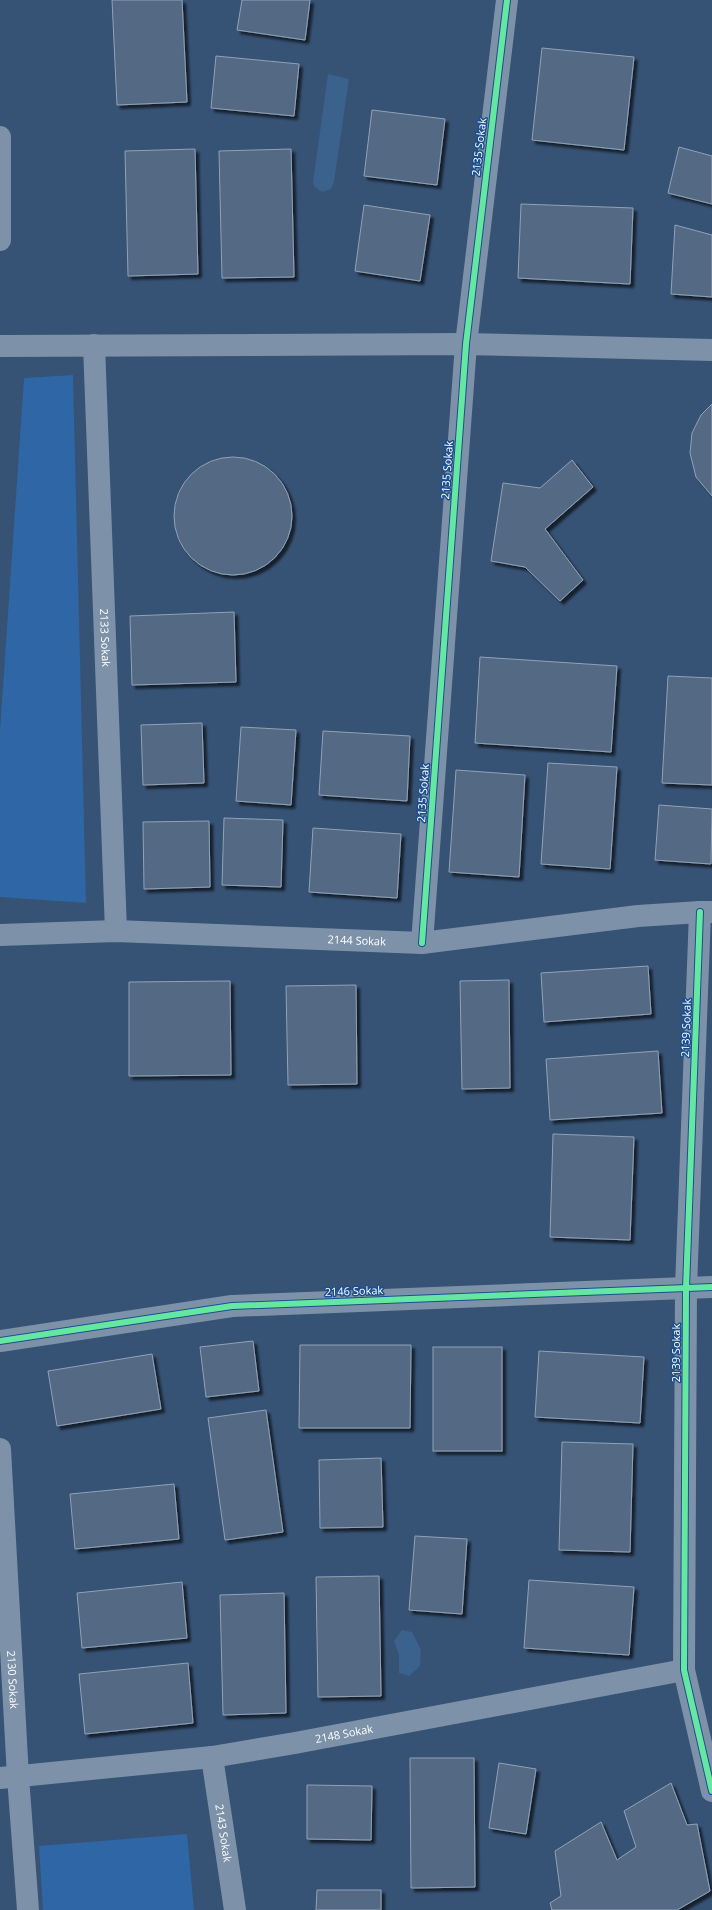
<svg xmlns="http://www.w3.org/2000/svg" width="712" height="1910" font-family="'Open Sans',sans-serif">
<defs>
<filter id="shadow"><feDropShadow dx="3.5" dy="3.5" stdDeviation="1" flood-color="#0009"/></filter>
</defs>
<rect width="100%" height="100%" fill="#365274"/>
<g fill="#2f66a5">
<polygon points="73,375 86,903 0,897 0,731 24,378"/>
<polygon points="187,1834 194,1910 43,1910 39,1846"/>
</g>
<g fill="#3b618d">
<polygon points="328,74 349,79 334,182 331,189 322,192 314,186 313,182"/>
<polygon points="402,1630 412,1632 421,1650 420,1666 409,1676 399,1673 399,1655 394,1641"/>
</g>
<g fill="#526984" stroke="#92a2b6" filter="url(#shadow)">
<polygon points="112,0 182,0 187,102 117,105"/>
<polygon points="242,0 310,0 305,40 237,30"/>
<polygon points="542,48 634,57 624,150 532,140"/>
<polygon points="216,56 299,64 294,116 211,108"/>
<polygon points="372,110 445,119 437,185 364,176"/>
<polygon points="679,147 712,156 712,204 668,193"/>
<polygon points="195,149 198,274 128,276 125,151"/>
<polygon points="291,149 294,277 222,278 219,151"/>
<polygon points="521,204 633,208 630,284 518,278"/>
<polygon points="364,205 430,215 420,281 355,271"/>
<polygon points="675,225 712,235 712,297 671,294"/>
<polygon points="712,404 712,496 696,477 690,453 692,433 701,415"/>
<circle cx="233" cy="516" r="59"/>
<polygon points="572,460 593,487 545,529 583,580 560,601 525,567 491,561 503,483 540,488"/>
<polygon points="234,612 236,682 132,685 130,616"/>
<polygon points="480,657 617,666 611,752 475,743"/>
<polygon points="668,676 712,678 712,785 662,783"/>
<polygon points="202,723 204,783 143,785 141,725"/>
<polygon points="241,727 296,730 291,805 236,801"/>
<polygon points="323,731 410,736 407,801 319,795"/>
<polygon points="548,763 617,767 610,869 541,864"/>
<polygon points="456,770 525,775 519,877 449,872"/>
<polygon points="659,805 712,809 711,864 655,860"/>
<polygon points="224,818 283,820 281,887 222,885"/>
<polygon points="209,821 210,887 144,889 143,822"/>
<polygon points="313,828 401,834 397,898 309,892"/>
<polygon points="648,966 651,1014 544,1022 541,973"/>
<polygon points="509,980 510,1088 462,1089 460,981"/>
<polygon points="230,981 231,1075 129,1076 129,982"/>
<polygon points="356,985 357,1084 288,1085 286,986"/>
<polygon points="658,1051 662,1113 550,1120 546,1059"/>
<polygon points="553,1134 634,1137 630,1240 550,1237"/>
<polygon points="253,1341 259,1391 206,1397 200,1347"/>
<polygon points="300,1345 411,1345 410,1428 299,1428"/>
<rect x="433" y="1347" width="69" height="104"/>
<polygon points="539,1351 644,1357 640,1423 535,1417"/>
<polygon points="152,1354 161,1409 57,1426 48,1371"/>
<polygon points="266,1410 283,1532 225,1540 208,1418"/>
<polygon points="562,1442 633,1444 630,1552 559,1550"/>
<polygon points="381,1458 383,1527 320,1528 319,1460"/>
<polygon points="174,1484 179,1539 75,1549 70,1494"/>
<polygon points="415,1536 467,1539 462,1614 409,1610"/>
<polygon points="379,1576 381,1696 318,1697 316,1577"/>
<polygon points="529,1580 634,1587 629,1655 524,1648"/>
<polygon points="182,1582 187,1638 82,1648 77,1593"/>
<polygon points="284,1593 286,1713 223,1715 220,1595"/>
<polygon points="188,1663 193,1723 85,1734 79,1674"/>
<polygon points="410,1758 474,1758 475,1887 411,1888"/>
<polygon points="499,1763 536,1769 526,1834 489,1828"/>
<polygon points="671,1783 687,1825 697,1824 710,1891 677,1910 552,1910 550,1903 561,1896 555,1851 601,1822 617,1860 636,1847 624,1811"/>
<polygon points="307,1785 372,1786 371,1840 307,1839"/>
<polygon points="317,1890 381,1890 381,1910 316,1910"/>
</g>
<g fill="none" stroke-linecap="round" stroke-linejoin="round">
<g stroke="#7d92a8" stroke-width="22">
<polyline points="0,137 0,240"/>
<path id="s1" d="M94 345 116 931"/>
<polyline points="0,346 466,344 712,350"/>
<polyline points="700,912 686,1288 684,1670 712,1791"/>
<path id="s2" d="M0 935 116 931 422 943 638 916 700 912H712"/>
<polyline points="422,943 466,344 507,0"/>
<polyline points="0,1341 232,1306 712,1287"/>
<path id="s3" d="M0 1449 18 1777 28 1910"/>
<path id="s4" d="M212 1757 235 1910"/>
<path id="s5" d="M0 1778 212 1757 295 1743 684 1670"/>
</g>
<defs>
<g id="cycleway">
<polyline points="700,912 686,1288 684,1670 712,1791"/>
<polyline points="422,943 466,344 507,0"/>
<polyline points="0,1341 232,1306 712,1287"/>
</g>
</defs>
<use href="#cycleway" stroke="#1b4f8f" stroke-width="8"/>
<use href="#cycleway" stroke="#66e7a1" stroke-width="6"/>
</g>
<g text-anchor="middle" stroke-width="3" stroke-linejoin="round" paint-order="stroke">
<g font-size="11" fill="#fff" stroke="#1b4f8f">
<text transform="translate(479 147) rotate(-83)" y="4">2135 Sokak</text>
<text transform="translate(447 470) rotate(-86)" y="4">2135 Sokak</text>
<text dy="4" stroke="none"><textPath href="#s1" startOffset="293">2133 Sokak</textPath></text>
<text transform="translate(423 793) rotate(-86)" y="4">2135 Sokak</text>
<text dy="4" stroke="none"><textPath href="#s2" startOffset="357">2144 Sokak</textPath></text>
<text transform="translate(686 1028) rotate(-88)" y="4">2139 Sokak</text>
<text transform="translate(354 1291) rotate(-2)" y="4">2146 Sokak</text>
<text transform="translate(676 1353) rotate(-90)" y="4">2139 Sokak</text>
<text dy="4" stroke="none"><textPath href="#s3" startOffset="231">2130 Sokak</textPath></text>
<text dy="4" stroke="none"><textPath href="#s5" startOffset="347">2148 Sokak</textPath></text>
<text dy="4" stroke="none"><textPath href="#s4" startOffset="77">2143 Sokak</textPath></text>
</g>
</g>
</svg>
